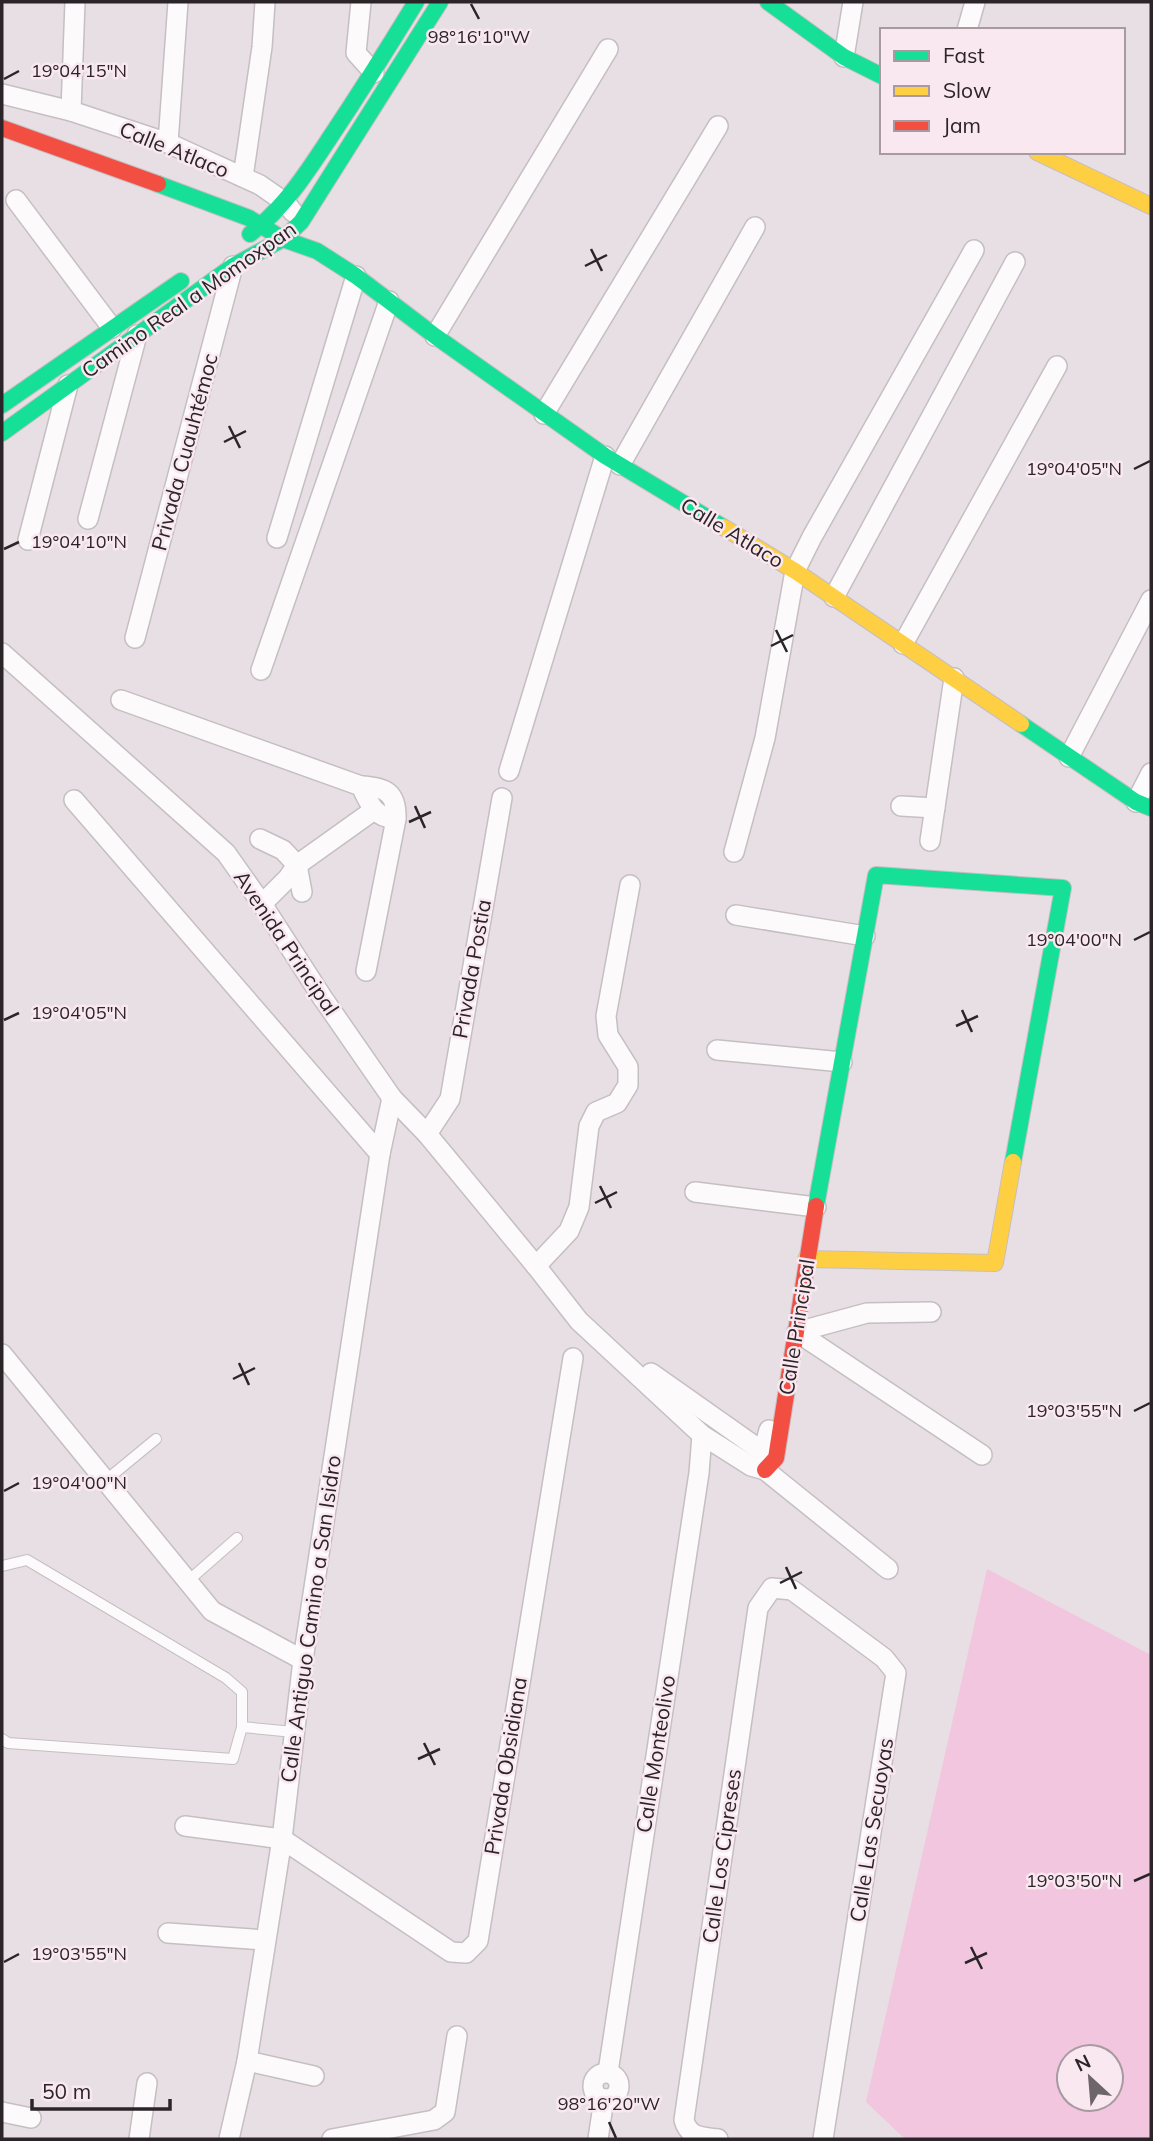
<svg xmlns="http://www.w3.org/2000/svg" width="1153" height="2141" font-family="Mulish,sans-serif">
<rect width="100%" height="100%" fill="#e8dfe4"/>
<path fill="#f1c6de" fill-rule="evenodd" d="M987 1569 1151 1655V2139H905L866 2102ZM1069 2057H1111V2099H1069Z"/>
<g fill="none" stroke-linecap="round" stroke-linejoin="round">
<defs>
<g id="lane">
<polyline points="105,1481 156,1439"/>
<polyline points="2,1566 27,1560 226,1678 242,1692 242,1727 233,1759 8,1743 2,1739"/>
<polyline points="188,1581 237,1538"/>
<polyline points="242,1727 294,1732"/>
</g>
<g id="street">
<polyline points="361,2 356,53 374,73"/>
<polyline points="967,30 975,2"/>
<polyline points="844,57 853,2"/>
<polyline points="2,94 71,111 168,143 260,185 286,203 293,212"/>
<polyline points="71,111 75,2"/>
<polyline points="168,143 178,2"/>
<polyline points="243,177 262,47 265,2"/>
<polyline points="16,200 112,328"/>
<polyline points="435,336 608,49"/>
<polyline points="544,414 718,126"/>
<polyline points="620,465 755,227"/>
<polyline points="88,519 137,335"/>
<polyline points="277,538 356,276"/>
<polyline points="28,540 68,385"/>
<polyline points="834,597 1015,262"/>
<polyline points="135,638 233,266"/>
<polyline points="903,644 1057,366"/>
<polyline points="2,653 226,853 262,904 322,997 392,1098 427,1134 536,1266 579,1321 702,1435 751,1466 765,1470 888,1569"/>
<polyline points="261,670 389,301"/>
<polyline points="121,700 361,786"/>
<polyline points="1069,757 1151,600"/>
<polyline points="509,771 605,456"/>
<path d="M361 786C385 787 397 792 396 819 374 817 370 805 361 786Z"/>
<polyline points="74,800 380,1154"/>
<polyline points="1136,802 1151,773"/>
<polyline points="901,806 935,808"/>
<polyline points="260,839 283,850 297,865 302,892"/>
<polyline points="930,841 954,678"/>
<polyline points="734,852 765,738 795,571 812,537 974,250"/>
<polyline points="262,904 288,878 297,865 374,810"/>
<polyline points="736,915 865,936"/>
<polyline points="366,971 396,819"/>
<polyline points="717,1050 842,1062"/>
<polyline points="427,1134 450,1099 502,798"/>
<polyline points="695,1192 816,1207"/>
<polyline points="536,1266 569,1231 579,1207 589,1126 596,1112 617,1103 628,1085 628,1067 608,1035 606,1016 630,885"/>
<polyline points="797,1332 867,1313 931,1312"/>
<polyline points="818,1346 797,1332 982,1455"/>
<polyline points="2,1354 212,1611 303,1660"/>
<polyline points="651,1373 763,1452 769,1430"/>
<polyline points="185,1826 282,1839 451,1952 466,1953 478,1941 573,1358"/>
<polyline points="168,1933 265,1940"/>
<polyline points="247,2061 314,2076"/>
<polyline points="608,2072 699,1473 702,1435"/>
<circle cx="606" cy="2086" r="13"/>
<polyline points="2,2112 31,2118"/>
<polyline points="139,2139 147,2083"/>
<polyline points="229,2139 247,2061 282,1839 303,1660 380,1154 392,1098"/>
<polyline points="332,2139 434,2120 445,2112 457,2036"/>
<polyline points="598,2139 604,2099"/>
<path d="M718 2139C702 2137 689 2138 684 2120L758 1608 772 1588 792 1590 884 1658 896 1673 823 2139"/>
</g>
<g id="fast">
<polyline points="768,2 844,57 882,76"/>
<polyline points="158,184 249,218 283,239 317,251 356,276 435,336 605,456 723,527"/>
<path d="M250 234C284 208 306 174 329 139 359 94 388 48 416 2"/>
<polyline points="2,405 181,281"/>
<polyline points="2,433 233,266 283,239 301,222 440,2"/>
<polyline points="1021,724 1136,802 1151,808"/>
<polyline points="816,1206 876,875 1063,888 1013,1162"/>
</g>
<g id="slow">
<polyline points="1037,152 1151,206"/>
<polyline points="723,527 795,571 1021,724"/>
<polyline points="806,1259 995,1263 1013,1162"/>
</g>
<g id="jam">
<polyline points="2,128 158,184"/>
<polyline points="765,1470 776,1458 816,1206"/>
</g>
</defs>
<use href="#lane" stroke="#c5bec2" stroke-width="12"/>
<use href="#street" stroke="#c5bec2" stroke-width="22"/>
<use href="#fast" stroke="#c5bec2" stroke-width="18"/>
<use href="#slow" stroke="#c5bec2" stroke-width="18"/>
<use href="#jam" stroke="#c5bec2" stroke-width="18"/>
<use href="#lane" stroke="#fcfafb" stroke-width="10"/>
<use href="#street" stroke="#fcfafb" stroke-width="19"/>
<use href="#fast" stroke="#16e098" stroke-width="16"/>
<use href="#slow" stroke="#ffcf43" stroke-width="16"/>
<use href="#jam" stroke="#f24e42" stroke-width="16"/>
</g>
<path fill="none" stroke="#2b2428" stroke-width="2.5" d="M471 4 479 19M4 79 19 71M591 249 602 271M585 266 607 255M229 426 240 448M224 442 246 431M1134 469 1150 461M4 549 19 542M776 630 787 652M771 646 793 635M415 806 425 828M409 822 431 812M1134 940 1150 932M962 1010 972 1032M4 1020 19 1013M956 1026 978 1016M600 1186 611 1208M595 1203 617 1192M239 1363 249 1385M233 1379 255 1368M1134 1411 1150 1403M4 1491 19 1483M786 1567 796 1589M780 1583 802 1572M424 1743 435 1765M418 1759 440 1749M1134 1881 1150 1874M971 1947 982 1969M4 1962 19 1954M965 1963 987 1953M609 2122 616 2138"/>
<g text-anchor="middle" stroke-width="5" stroke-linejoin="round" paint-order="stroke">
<g font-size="21" fill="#2b2428" stroke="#fae8f1">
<text transform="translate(174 150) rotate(22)" y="7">Calle Atlaco</text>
<text transform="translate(189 300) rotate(-35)" y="7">Camino Real a Momoxpan</text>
<text transform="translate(185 452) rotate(-75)" y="7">Privada Cuauhtémoc</text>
<text transform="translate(732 533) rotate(31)" y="7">Calle Atlaco</text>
<text transform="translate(286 943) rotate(56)" y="7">Avenida Principal</text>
<text transform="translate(472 969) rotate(-80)" y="7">Privada Postia</text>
<text transform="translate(797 1327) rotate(-81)" y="7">Calle Principal</text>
<text transform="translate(311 1619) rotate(-82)" y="7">Calle Antiguo Camino a San Isidro</text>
<text transform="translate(656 1754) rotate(-81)" y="7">Calle Monteolivo</text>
<text transform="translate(506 1766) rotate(-81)" y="7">Privada Obsidiana</text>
<text transform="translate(872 1830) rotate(-81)" y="7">Calle Las Secuoyas</text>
<text transform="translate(722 1856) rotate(-82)" y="7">Calle Los Cipreses</text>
</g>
</g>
<g font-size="18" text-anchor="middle" fill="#2b2428" stroke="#fae8f1" stroke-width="5" stroke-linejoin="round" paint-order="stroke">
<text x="479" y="43">98°16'10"W</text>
<text x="79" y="77">19°04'15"N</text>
<text x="1074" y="475">19°04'05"N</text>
<text x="79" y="548">19°04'10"N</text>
<text x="1074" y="946">19°04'00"N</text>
<text x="79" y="1019">19°04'05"N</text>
<text x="1074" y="1417">19°03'55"N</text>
<text x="79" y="1489">19°04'00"N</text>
<text x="1074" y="1887">19°03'50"N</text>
<text x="79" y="1960">19°03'55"N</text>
<text x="609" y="2110">98°16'20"W</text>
</g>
<rect width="1153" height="2141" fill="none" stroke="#2b2428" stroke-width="7"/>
<rect x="880" y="28" width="245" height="126" fill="#fae8f1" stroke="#a79aa1" stroke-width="2"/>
<rect x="894" y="51" width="35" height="10" fill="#16e098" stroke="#a79aa1" stroke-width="2"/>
<text x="943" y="63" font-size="21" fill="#2b2428">Fast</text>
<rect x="894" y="86" width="35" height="10" fill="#ffcf43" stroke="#a79aa1" stroke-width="2"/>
<text x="943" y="98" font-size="21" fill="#2b2428">Slow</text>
<rect x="894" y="121" width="35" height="10" fill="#f24e42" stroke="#a79aa1" stroke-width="2"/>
<text x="943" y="133" font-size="21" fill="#2b2428">Jam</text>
<g transform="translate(1090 2078) rotate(334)"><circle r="33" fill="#fae8f1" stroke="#a79aa1" stroke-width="2"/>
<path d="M0-5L12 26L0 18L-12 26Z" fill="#6d656a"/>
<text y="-10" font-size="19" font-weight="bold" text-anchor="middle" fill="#2b2428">N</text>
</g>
<path d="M32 2099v10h138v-10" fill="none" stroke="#2b2428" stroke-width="3.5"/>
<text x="42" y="2099" font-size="21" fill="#2b2428" stroke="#fae8f1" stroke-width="5" paint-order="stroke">50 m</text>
</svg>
